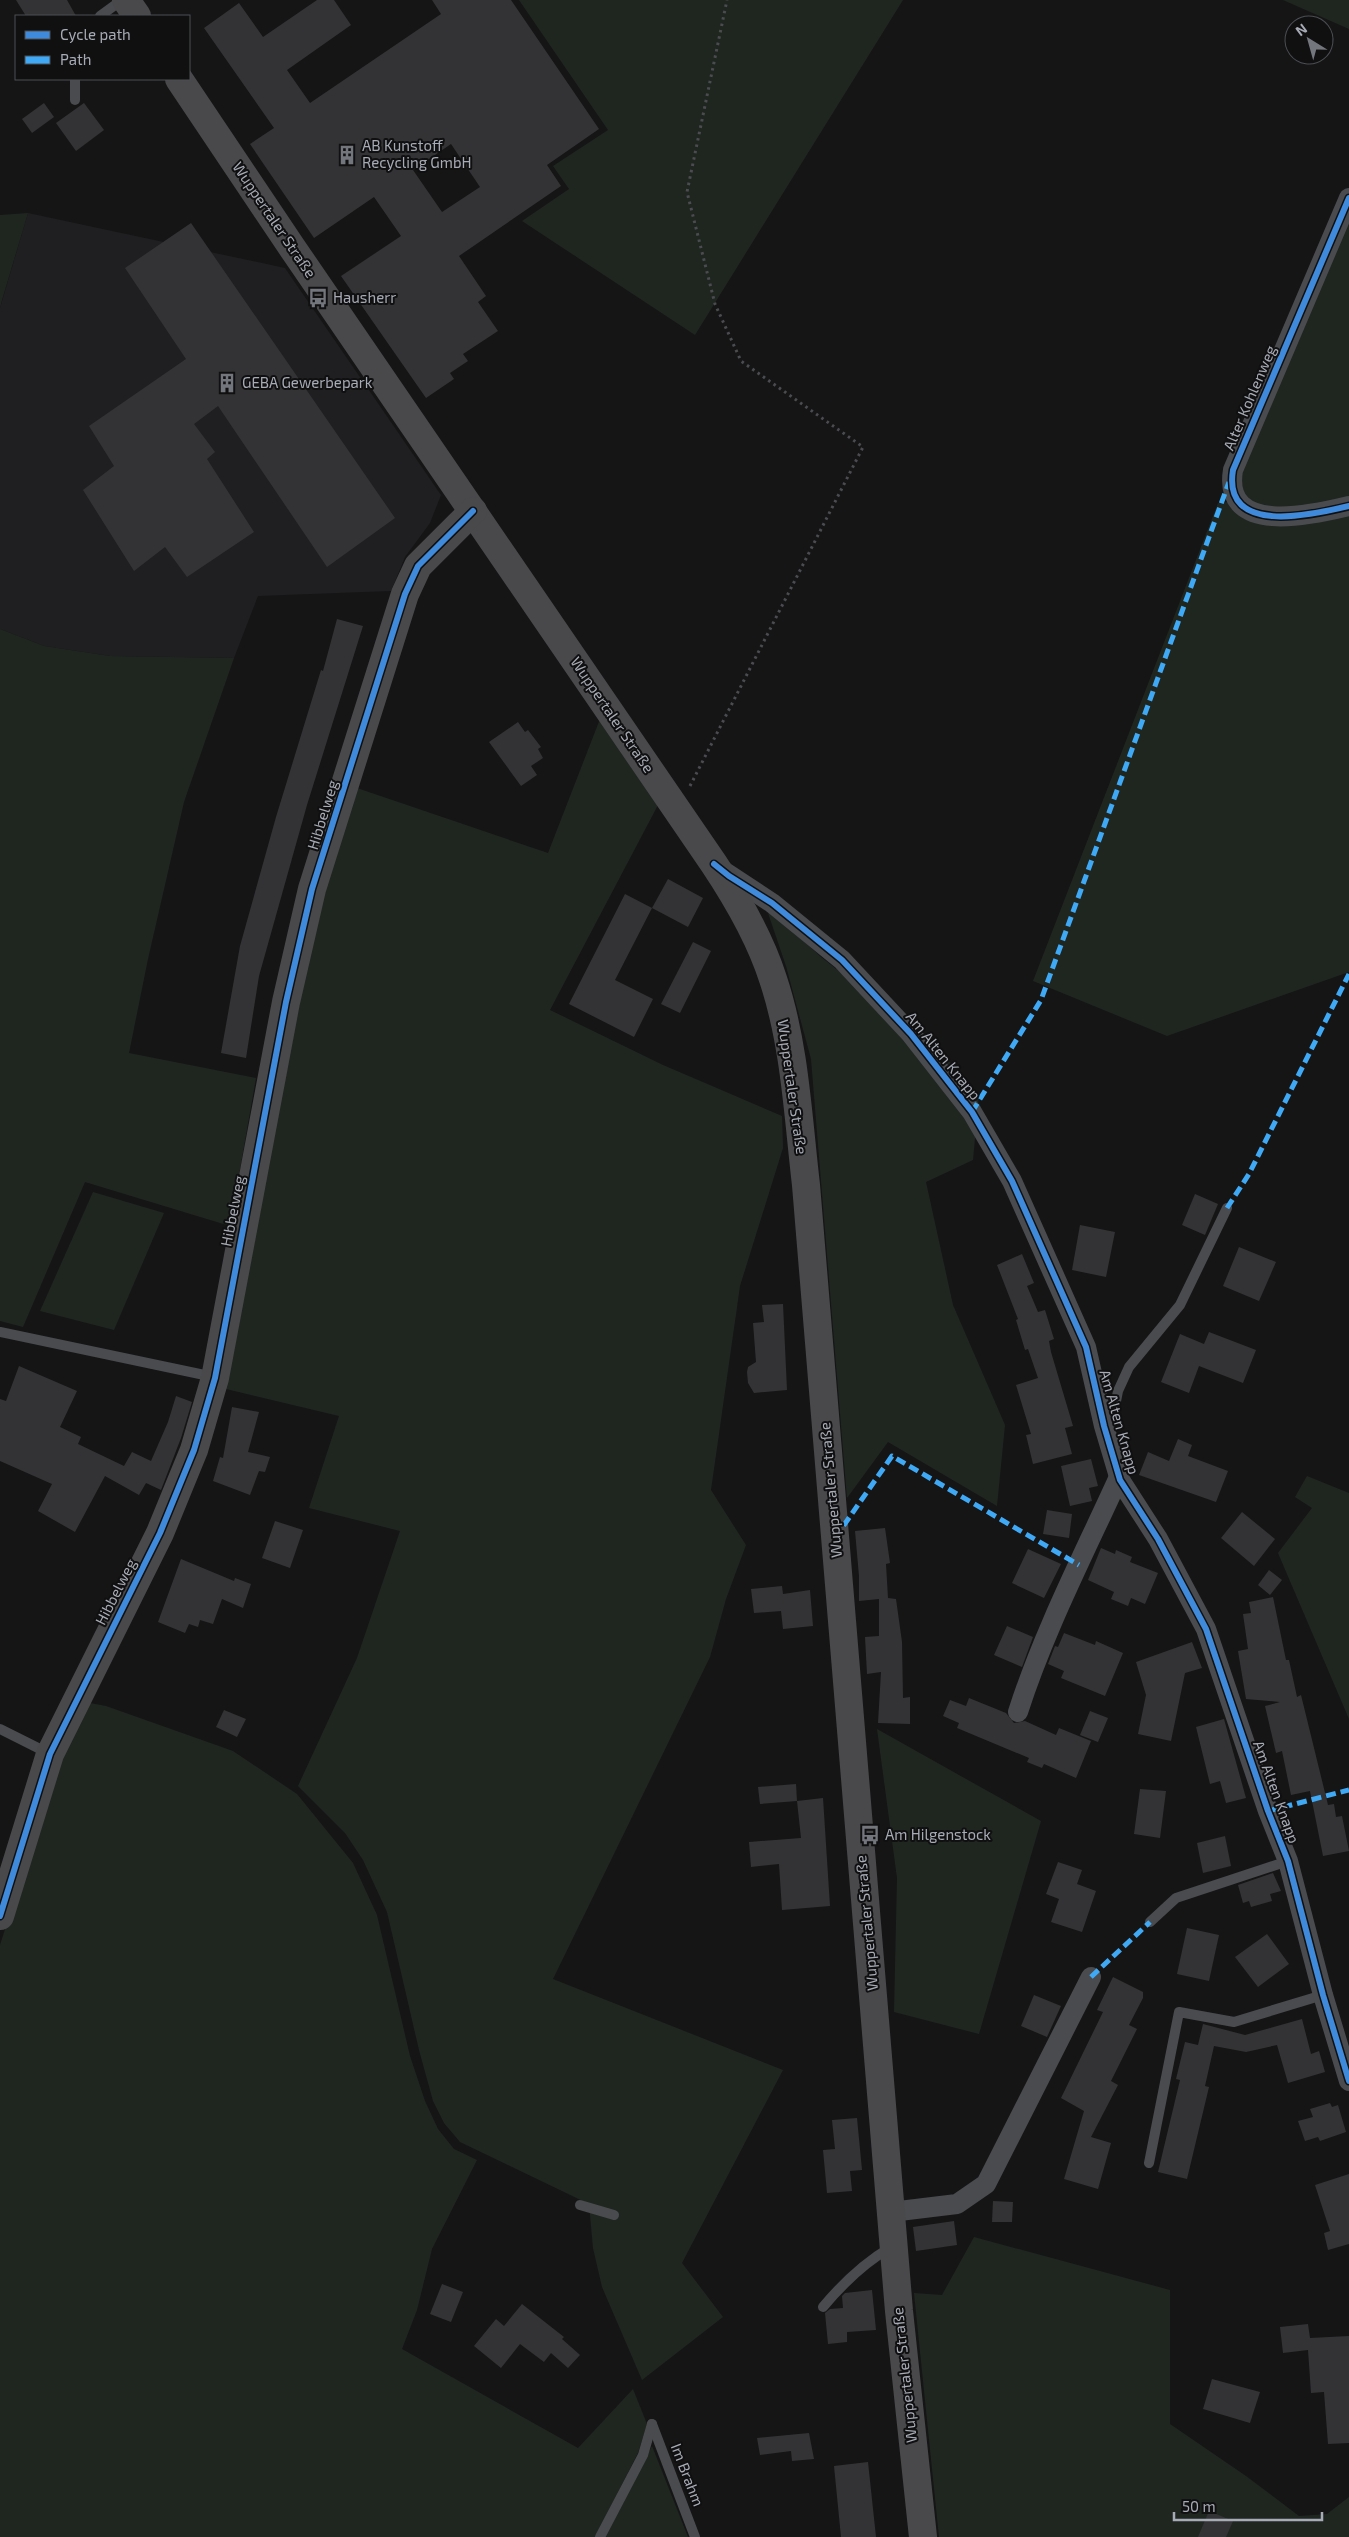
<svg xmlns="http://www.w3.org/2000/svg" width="1349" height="2537" font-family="'Exo 2',sans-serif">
<rect width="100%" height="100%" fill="#151516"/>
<polygon fill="#1f1f21" points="28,213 285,268 441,495 430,523 405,557 391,591 258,596 234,658 110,656 44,646 0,629 0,308"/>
<g fill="#1f2620">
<polygon points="519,0 903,0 695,335 522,221 569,189 553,166 608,130"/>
<polygon points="1283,0 1349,0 1349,29"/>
<polygon points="1349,207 1349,972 1167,1036 1033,981 1218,503 1239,501 1232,475"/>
<polygon points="28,213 2,300 0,308 0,215"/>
<polygon points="0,629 44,646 110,656 234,658 184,802 148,959 129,1053 256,1078 230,1226 85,1182 23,1327 0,1321"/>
<polygon points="600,719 658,805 550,1010 663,1065 782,1116 783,1148 740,1286 711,1490 746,1545 726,1599 710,1657 553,1979 783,2070 682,2263 723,2317 642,2380 602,2287 593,2248 589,2204 460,2142 444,2123 433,2101 419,2050 387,1912 363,1860 345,1833 298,1786 357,1658 400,1531 309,1508 339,1416 222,1388 323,887 354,787 548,853"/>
<polygon points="768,913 775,915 821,957 854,983 911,1020 979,1094 973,1160 926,1182 953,1305 1005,1425 997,1506 888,1442 847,1498 811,1059 786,966"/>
<polygon points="93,1192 164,1213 114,1330 40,1311"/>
<polygon points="1307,1476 1349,1493 1349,1719 1278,1553 1312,1508 1295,1497"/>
<polygon points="90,1703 106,1706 233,1751 297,1794 353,1863 377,1915 410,2056 425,2101 438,2129 454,2149 477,2160 432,2249 417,2310 402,2349 578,2448 633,2389 647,2424 638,2453 595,2537 0,2537 0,1945 51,1784 82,1706"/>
<polygon points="877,1729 1041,1821 979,2034 894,2012 897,1878"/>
<polygon points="974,2237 1170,2290 1170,2424 1246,2476 1299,2516 1327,2514 1349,2497 1349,2537 939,2537 914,2293 942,2295"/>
<polygon points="652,2446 688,2537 605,2537"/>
</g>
<g fill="#333335" fill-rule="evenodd">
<polygon points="16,0 67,0 76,16 26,16"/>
<path d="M317 0H334L351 25 287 70 310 103 441 14 432 0H511L599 129 547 165 561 186 459 256 486 296 478 302 498 331 463 354 468 361 450 373 454 379 426 398 341 276 401 236 374 197 314 238 250 144 274 128 204 28 239 3 263 37ZM451 144 480 187 442 212 413 170Z"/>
<polygon points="44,103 54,117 32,133 22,119"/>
<polygon points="84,103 104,130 76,151 56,123"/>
<polygon points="191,223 395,518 327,567 218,406 194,424 215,452 207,459 254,532 187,577 165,547 134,571 83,490 114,466 89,426 186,359 125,268"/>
<polygon points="337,619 363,626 307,805 259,976 246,1058 221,1053 240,946 276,817 321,670 323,671"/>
<polygon points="518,722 525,732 528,730 541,747 538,749 543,758 531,766 537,775 521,786 489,742"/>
<polygon points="668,879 703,898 688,927 652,908"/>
<polygon points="625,894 652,908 615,980 653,999 634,1037 569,1004"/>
<polygon points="693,942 711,951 680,1013 661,1004"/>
<polygon points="1195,1194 1218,1204 1205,1235 1182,1225"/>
<polygon points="1080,1225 1115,1232 1106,1277 1072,1270"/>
<polygon points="1239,1247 1276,1262 1259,1301 1223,1286"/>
<polygon points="1022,1254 1034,1283 1027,1286 1038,1312 1045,1310 1054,1339 1049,1341 1051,1352 1073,1426 1065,1428 1072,1454 1033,1464 1026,1435 1031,1434 1016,1385 1038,1378 1028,1349 1025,1350 1016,1320 1018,1319 997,1265"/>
<polygon points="783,1304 787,1390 754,1393 748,1383 747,1372 748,1367 756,1362 753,1323 764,1322 762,1305"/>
<polygon points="1209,1332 1256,1350 1243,1383 1199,1366 1189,1393 1161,1382 1180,1334 1204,1344"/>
<polygon points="19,1366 77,1391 60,1427 81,1437 78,1444 124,1466 132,1452 151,1461 168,1422 176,1396 192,1402 181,1438 161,1490 146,1483 139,1495 105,1476 75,1532 38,1511 52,1484 0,1461 0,1399 6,1401"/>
<polygon points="232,1407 259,1412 248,1452 270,1457 265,1472 259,1471 250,1495 213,1481 220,1457 223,1458"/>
<polygon points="1178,1439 1192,1445 1188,1456 1228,1471 1216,1502 1139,1475 1148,1452 1169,1461"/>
<polygon points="1091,1459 1098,1486 1089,1488 1092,1501 1070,1506 1061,1466"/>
<polygon points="1047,1510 1072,1514 1069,1538 1043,1534"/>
<polygon points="1242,1512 1275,1539 1254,1566 1221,1538"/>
<polygon points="275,1521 303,1530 290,1568 262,1558"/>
<polygon points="885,1528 890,1563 886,1564 888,1598 896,1599 902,1642 903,1698 910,1697 910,1724 878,1723 881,1672 867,1674 865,1637 879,1636 879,1599 859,1601 859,1576 855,1531"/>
<polygon points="1101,1548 1115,1554 1116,1550 1132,1557 1130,1562 1158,1573 1145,1604 1131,1598 1128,1606 1111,1599 1114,1592 1088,1580"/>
<polygon points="1028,1549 1061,1564 1044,1598 1012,1583"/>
<polygon points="181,1559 234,1581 235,1578 251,1584 243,1608 222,1599 213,1624 200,1620 198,1627 189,1624 185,1633 158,1622"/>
<polygon points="1269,1570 1282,1580 1270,1595 1258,1585"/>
<polygon points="782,1586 783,1594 810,1590 813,1626 783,1629 781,1611 754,1613 751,1589"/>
<polygon points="1273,1597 1286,1660 1289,1660 1297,1697 1301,1695 1328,1805 1334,1804 1336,1817 1342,1816 1349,1851 1323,1856 1310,1791 1291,1795 1282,1751 1276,1753 1265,1706 1280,1702 1246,1699 1238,1651 1248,1649 1243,1614 1251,1613 1249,1602"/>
<polygon points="1007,1626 1033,1637 1022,1667 994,1655"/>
<polygon points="1064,1633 1095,1645 1096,1641 1123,1653 1105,1696 1061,1678 1064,1671 1048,1664 1055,1646 1058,1647"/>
<polygon points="1192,1642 1202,1668 1185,1673 1171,1741 1138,1734 1146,1695 1136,1662"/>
<polygon points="969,1698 1006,1713 1014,1723 1025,1721 1056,1735 1059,1728 1091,1741 1076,1778 1044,1764 1042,1768 1027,1762 1029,1758 957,1728 959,1723 943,1716 950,1700 966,1706"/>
<polygon points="224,1710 246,1719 237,1737 216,1727"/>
<polygon points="1090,1711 1108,1718 1098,1742 1080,1735"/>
<polygon points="1224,1719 1246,1798 1226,1803 1220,1781 1210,1784 1196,1727"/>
<polygon points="796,1784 797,1801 760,1804 758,1787"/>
<polygon points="1140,1789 1166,1791 1160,1838 1134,1834"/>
<polygon points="823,1798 830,1906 782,1910 779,1864 751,1867 749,1842 801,1838 797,1801"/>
<polygon points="1225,1836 1231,1866 1203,1873 1197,1843"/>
<polygon points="1058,1862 1082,1870 1077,1884 1096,1891 1082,1932 1051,1922 1059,1899 1046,1894"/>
<polygon points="1273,1873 1281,1891 1270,1894 1272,1901 1251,1907 1249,1901 1243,1903 1238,1885"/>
<polygon points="1187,1928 1219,1935 1209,1981 1177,1974"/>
<polygon points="1267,1934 1289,1964 1258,1987 1235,1957"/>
<polygon points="1113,1977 1143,1992 1143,1998 1129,2025 1137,2029 1111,2081 1118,2085 1091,2137 1111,2143 1098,2189 1064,2179 1084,2111 1061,2098 1103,2012 1097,2010"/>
<polygon points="1034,1995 1061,2006 1047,2037 1021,2026"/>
<polygon points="1302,2019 1311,2054 1319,2051 1325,2072 1288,2083 1277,2045 1246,2052 1214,2046 1205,2086 1209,2087 1187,2179 1158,2172 1180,2080 1176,2079 1185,2042 1198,2045 1203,2024 1245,2035"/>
<polygon points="1330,2103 1332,2107 1338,2105 1346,2132 1320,2141 1318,2137 1305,2141 1298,2121 1313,2117 1310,2109"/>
<polygon points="857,2118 862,2170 850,2171 852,2191 827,2193 823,2150 835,2149 832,2120"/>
<polygon points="1349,2174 1349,2244 1328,2250 1324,2233 1330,2231 1315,2185"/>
<polygon points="993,2201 1013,2202 1012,2222 992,2222"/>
<polygon points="954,2221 957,2245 916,2251 913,2227"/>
<polygon points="442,2284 463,2292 451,2322 430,2314"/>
<polygon points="872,2290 876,2330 847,2332 847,2342 828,2344 825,2313 830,2309 843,2308 842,2296 845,2293"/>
<polygon points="522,2304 564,2337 562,2339 580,2355 568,2368 551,2353 544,2362 520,2344 501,2368 474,2346 496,2319 504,2326"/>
<polygon points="1308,2324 1310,2338 1349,2336 1349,2443 1328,2444 1324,2392 1311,2393 1308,2350 1283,2353 1280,2327"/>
<polygon points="1212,2379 1260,2392 1250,2423 1203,2409"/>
<polygon points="809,2433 814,2459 792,2461 791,2451 760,2455 757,2438"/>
<polygon points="868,2462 876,2537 841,2537 834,2466"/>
<polygon points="1209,2511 1233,2521 1226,2537 1198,2537"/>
</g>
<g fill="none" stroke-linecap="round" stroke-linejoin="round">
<polyline stroke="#4b4c50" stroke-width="3" stroke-dasharray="2.5 4" stroke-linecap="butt" points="690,786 863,447 741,361 715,304 687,192 727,0"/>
<g stroke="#4a4b4e" stroke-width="10">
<polyline points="100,16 122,0"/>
<polyline points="75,100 75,79"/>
<polyline points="0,1332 214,1377"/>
<polyline points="1110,1432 1118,1391 1129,1367 1180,1305 1227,1208"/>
<polyline points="0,1729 50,1754"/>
<polyline points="1150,1922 1176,1898 1288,1861"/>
<polyline points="1149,2163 1179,2012 1234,2022 1323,1995"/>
<polyline points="580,2205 614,2215"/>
<path d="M823 2307C843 2283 864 2263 891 2247"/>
<polyline points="652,2424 695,2537"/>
<polyline points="600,2537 643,2455 652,2424"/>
</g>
<g stroke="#4a4b4e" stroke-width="20">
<path d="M1349 198 1233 470C1222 536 1312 515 1349 506"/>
<polyline points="722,870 772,903 842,960 911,1034 972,1112 1012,1181 1086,1347 1104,1426 1120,1480 1158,1539 1206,1629 1268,1811 1288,1861 1323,1995 1349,2081"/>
<path d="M1018 1712C1044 1631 1084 1554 1119 1477"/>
<polyline points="891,2212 957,2204 986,2184 1091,1977"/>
</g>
<g stroke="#49494c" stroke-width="28">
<polyline points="126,0 137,16"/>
<path d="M179 79 291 246 714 864C738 900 760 938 773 979 795 1045 798 1117 806 1185L899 2311 923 2537"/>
<polyline points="0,1916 50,1754 160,1533 194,1450 215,1378 286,1002 312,889 405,594 418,566 473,511"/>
</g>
<g stroke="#3fa9f5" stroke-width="5" stroke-dasharray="10 5" stroke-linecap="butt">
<polyline points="972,1112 1041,1000 1229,482"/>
<polyline points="1227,1208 1249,1174 1349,974"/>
<polyline points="835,1538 892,1456 1079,1565"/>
<polyline points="1268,1811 1349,1790"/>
<polyline points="1091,1977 1150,1922"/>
</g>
<defs>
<g id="cycleway">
<path d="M1349 198 1233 470C1222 536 1312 515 1349 506"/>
<polyline points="714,864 729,876 772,903 842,960 911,1034 972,1112 1012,1181 1086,1347 1104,1426 1120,1480 1158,1539 1206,1629 1268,1811 1288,1861 1323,1995 1349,2081"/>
<polyline points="0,1916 50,1754 160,1533 194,1450 215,1378 286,1002 312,889 405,594 418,566 473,511"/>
</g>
</defs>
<use href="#cycleway" stroke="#101011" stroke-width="9"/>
<use href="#cycleway" stroke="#408adc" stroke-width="6"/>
</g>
<defs>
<symbol id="building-bare" viewBox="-9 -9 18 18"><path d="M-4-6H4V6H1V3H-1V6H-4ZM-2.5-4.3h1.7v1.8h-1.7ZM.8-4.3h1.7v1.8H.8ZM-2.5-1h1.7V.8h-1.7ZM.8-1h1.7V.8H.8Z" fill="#74767e" stroke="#101011" stroke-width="2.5" paint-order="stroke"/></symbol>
<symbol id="bus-bare" viewBox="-9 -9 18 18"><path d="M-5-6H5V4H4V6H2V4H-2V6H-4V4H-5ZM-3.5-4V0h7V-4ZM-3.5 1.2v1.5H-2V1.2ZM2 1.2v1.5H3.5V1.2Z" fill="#74767e" stroke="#101011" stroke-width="2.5" paint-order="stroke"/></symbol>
</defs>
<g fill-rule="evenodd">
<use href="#building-bare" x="333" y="141" width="28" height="28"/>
<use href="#bus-bare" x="304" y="284" width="28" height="28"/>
<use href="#building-bare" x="213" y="369" width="28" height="28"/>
<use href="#bus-bare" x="856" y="1821" width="28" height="28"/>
</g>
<g text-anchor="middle" stroke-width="4" stroke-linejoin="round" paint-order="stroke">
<g font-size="15" fill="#a7abb6" stroke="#101011" text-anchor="start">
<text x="362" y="151">AB Kunstoff<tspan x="362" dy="17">Recycling GmbH</tspan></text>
<text x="333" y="303">Hausherr</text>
<text x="242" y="388">GEBA Gewerbepark</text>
<text x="885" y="1840">Am Hilgenstock</text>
</g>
<g font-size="15" fill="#a7abb6" stroke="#101011">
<text transform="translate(274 220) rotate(56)" y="5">Wuppertaler Straße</text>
<text transform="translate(1250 398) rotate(-67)" y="5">Alter Kohlenweg</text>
<text transform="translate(612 715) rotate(56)" y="5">Wuppertaler Straße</text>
<text transform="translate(323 815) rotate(-73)" y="5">Hibbelweg</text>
<text transform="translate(943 1056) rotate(51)" y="5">Am Alten Knapp</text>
<text transform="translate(792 1087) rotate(82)" y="5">Wuppertaler Straße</text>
<text transform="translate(233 1211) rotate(-79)" y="5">Hibbelweg</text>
<text transform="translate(1119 1422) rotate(74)" y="5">Am Alten Knapp</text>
<text transform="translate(831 1490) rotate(-95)" y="5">Wuppertaler Straße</text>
<text transform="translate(116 1592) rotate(-63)" y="5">Hibbelweg</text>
<text transform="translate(1276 1792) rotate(70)" y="5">Am Alten Knapp</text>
<text transform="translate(867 1923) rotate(-95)" y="5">Wuppertaler Straße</text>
<text transform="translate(905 2375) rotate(-96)" y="5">Wuppertaler Straße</text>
<text transform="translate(687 2475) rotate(69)" y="5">Im Brahm</text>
</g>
</g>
<rect x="15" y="15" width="175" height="65" fill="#101011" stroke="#4c4e53"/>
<rect x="25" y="31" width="25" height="8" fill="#408adc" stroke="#4c4e53"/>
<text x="60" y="40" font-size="15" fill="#a7abb6">Cycle path</text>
<rect x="25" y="56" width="25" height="8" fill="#3fa9f5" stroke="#4c4e53"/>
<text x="60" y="65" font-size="15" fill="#a7abb6">Path</text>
<g transform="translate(1309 40) rotate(323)"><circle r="24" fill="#101011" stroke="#4c4e53"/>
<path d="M0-4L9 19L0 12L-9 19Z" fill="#74767e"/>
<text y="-8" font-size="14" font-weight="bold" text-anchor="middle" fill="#a7abb6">N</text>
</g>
<path d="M1174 2512v8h148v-8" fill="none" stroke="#a7abb6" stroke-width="2.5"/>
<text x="1182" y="2512" font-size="15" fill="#a7abb6" stroke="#101011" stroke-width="4" paint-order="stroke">50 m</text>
</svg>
